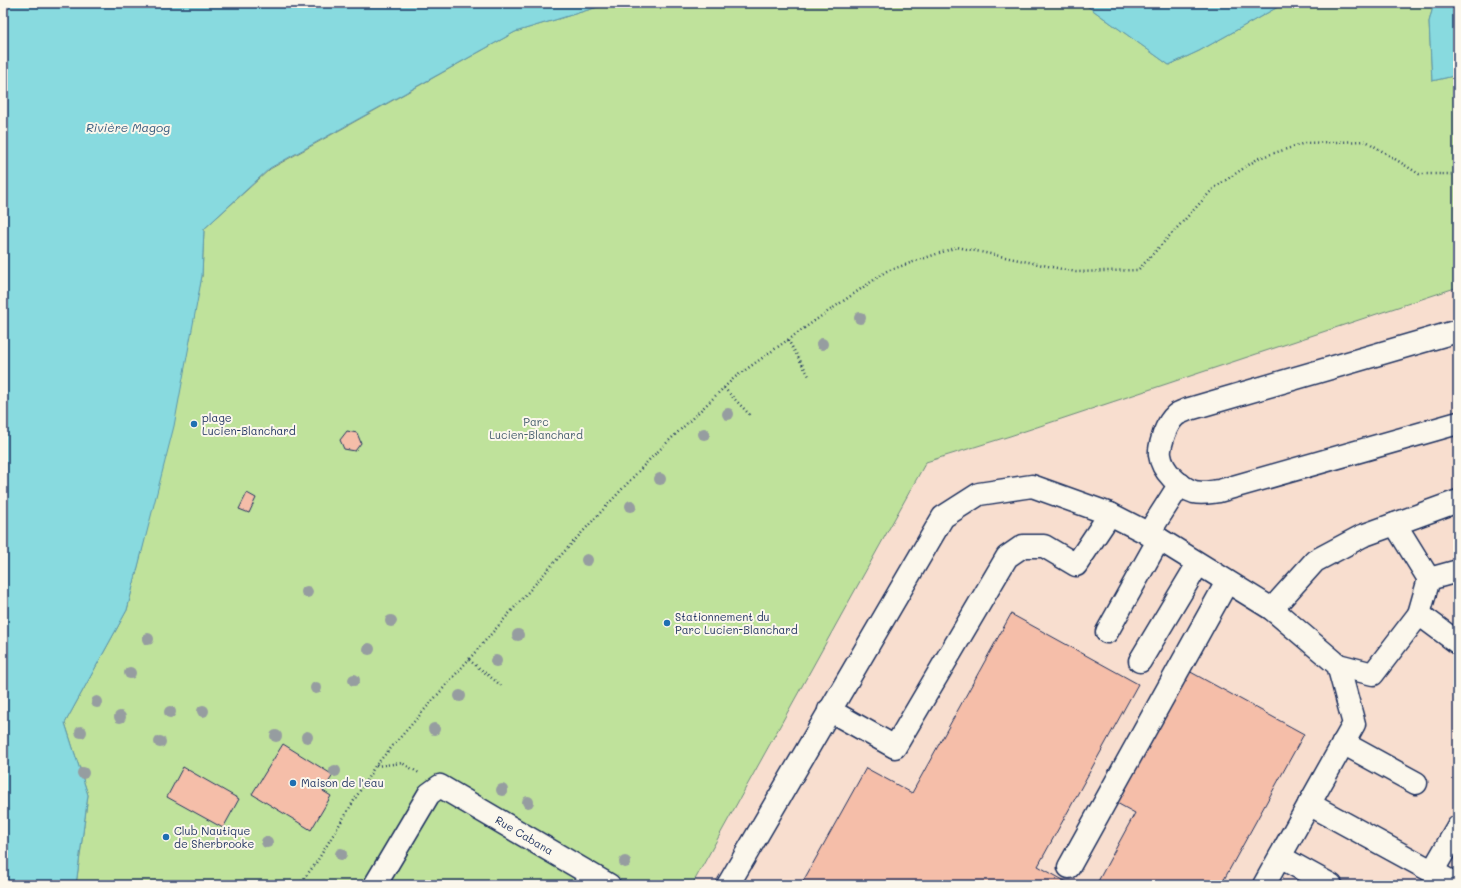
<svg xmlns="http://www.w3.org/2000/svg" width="1461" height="888" font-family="Mali,sans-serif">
<rect width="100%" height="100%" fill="#faecdf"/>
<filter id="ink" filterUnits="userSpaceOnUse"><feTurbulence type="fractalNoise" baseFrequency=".025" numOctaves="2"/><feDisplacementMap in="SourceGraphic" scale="8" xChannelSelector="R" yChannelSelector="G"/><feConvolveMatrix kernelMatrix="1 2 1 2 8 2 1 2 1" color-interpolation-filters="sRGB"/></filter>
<g filter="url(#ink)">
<polygon fill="#f8decf" points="1458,287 1458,885 692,885 926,462 1010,436"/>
<polygon fill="#bfe29b" stroke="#6d887c" points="611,3 1083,3 1169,65 1199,51 1285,3 1434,3 1429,22 1432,81 1458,75 1458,287 1010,436 926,462 692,885 76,885 88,795 65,723 127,610 142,550 202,276 204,229 270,169 515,32"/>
<g fill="#88dadf" stroke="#5c96ab">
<polygon points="3,3 611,3 515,32 270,168 204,229 202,276 174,426 127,610 65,723 88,795 76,885 3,885"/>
<polygon points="1083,3 1285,3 1199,51 1169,65"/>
<polygon points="1434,3 1458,3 1458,75 1432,81 1429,22"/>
</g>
<g fill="#f5bea9" stroke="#1b2f5e">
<polygon points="347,431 357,433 361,443 355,451 344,449 340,440"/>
<polygon points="247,493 256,498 249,513 239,509"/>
<polygon points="1011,614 1138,684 1038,866 1072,885 801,885 866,768 912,793"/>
<polygon points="1187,670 1304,734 1221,885 1096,885 1135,813 1115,802"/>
<polygon points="283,744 333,775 323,791 331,796 311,830 252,794"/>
<polygon points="183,767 239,799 223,828 167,797"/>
</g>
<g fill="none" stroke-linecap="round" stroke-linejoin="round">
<defs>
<g id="minor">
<path d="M1458 331 1186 410C1183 412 1177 413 1175 416 1170 420 1166 429 1164 434 1162 441 1159 448 1160 455 1162 471 1179 487 1194 492 1202 494 1210 492 1219 491L1458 423"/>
<polyline points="1395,524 1429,579"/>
<polyline points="1148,534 1180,484"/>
<polyline points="1272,609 1315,561 1362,536 1458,501"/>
<polyline points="1419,614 1429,579 1458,571"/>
<polyline points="1107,632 1159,539"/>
<polyline points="1140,661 1198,564"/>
<polyline points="1338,665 1373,674 1419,614 1458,643"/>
<polyline points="829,710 895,747 1007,557 1023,546 1044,546 1076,565 1110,514"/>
<polyline points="1343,743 1416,783"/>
<polyline points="1309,804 1457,885"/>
<polyline points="1280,857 1331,885"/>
<polyline points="1069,867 1227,582"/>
<polyline points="1432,872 1458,827"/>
<path id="s1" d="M375 885 429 794 440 786 609 885"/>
<polyline points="728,885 943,517 979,494 1032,486 1110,514 1159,539 1272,609 1338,665 1354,724 1264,885"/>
</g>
</defs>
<use href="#minor" stroke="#1b2f5e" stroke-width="25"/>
<g stroke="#1b2f5e" stroke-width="2.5" stroke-dasharray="1 3" stroke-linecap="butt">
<polyline points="788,340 809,376"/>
<polyline points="724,388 750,415"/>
<polyline points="469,660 503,687"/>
<polyline points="376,766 402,763 419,773"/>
<polyline points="299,885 316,863 375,766 551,566 649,460 734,378 820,317 887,271 957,247 1076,272 1138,270 1214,188 1259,158 1305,143 1366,141 1419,174 1458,174"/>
</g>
<use href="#minor" stroke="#fbf7ec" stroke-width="22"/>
</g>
<g fill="#969da0">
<circle cx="860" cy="318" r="6"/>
<circle cx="822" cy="344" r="6"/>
<circle cx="728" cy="414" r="6"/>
<circle cx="704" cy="434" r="6"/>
<circle cx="660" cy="479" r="6"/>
<circle cx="631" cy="506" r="6"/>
<circle cx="587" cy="560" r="6"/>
<circle cx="307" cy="592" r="6"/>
<circle cx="391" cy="621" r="6"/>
<circle cx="518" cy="635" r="6"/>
<circle cx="148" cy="639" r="6"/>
<circle cx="369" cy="649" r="6"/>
<circle cx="496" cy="661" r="6"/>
<circle cx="130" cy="673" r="6"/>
<circle cx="354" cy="680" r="6"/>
<circle cx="316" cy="688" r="6"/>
<circle cx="460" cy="696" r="6"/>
<circle cx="97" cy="702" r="6"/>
<circle cx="203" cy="711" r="6"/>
<circle cx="170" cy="712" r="6"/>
<circle cx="120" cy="717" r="6"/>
<circle cx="434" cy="729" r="6"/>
<circle cx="81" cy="732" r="6"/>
<circle cx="276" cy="736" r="6"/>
<circle cx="307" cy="737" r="6"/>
<circle cx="160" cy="742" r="6"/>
<circle cx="335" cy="771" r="6"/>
<circle cx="83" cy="773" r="6"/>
<circle cx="502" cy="790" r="6"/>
<circle cx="528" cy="802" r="6"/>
<circle cx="267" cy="842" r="6"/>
<circle cx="341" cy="854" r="6"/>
<circle cx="625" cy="862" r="6"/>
</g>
</g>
<g fill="#1f6fb2" stroke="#fbf7ec" stroke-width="1.5">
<circle cx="194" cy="424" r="4"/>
<circle cx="667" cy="623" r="4"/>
<circle cx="293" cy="783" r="4"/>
<circle cx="166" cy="837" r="4"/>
</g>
<g text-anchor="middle" stroke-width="4" stroke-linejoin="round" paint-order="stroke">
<g font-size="11" fill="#1b2f5e" stroke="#fbf7ec" text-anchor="start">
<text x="202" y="422">plage<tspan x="202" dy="13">Lucien-Blanchard</tspan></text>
<text x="675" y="621">Stationnement du<tspan x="675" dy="13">Parc Lucien-Blanchard</tspan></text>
<text x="301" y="787">Maison de l'eau</text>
<text x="174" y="835">Club Nautique<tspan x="174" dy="13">de Sherbrooke</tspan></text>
</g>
<g font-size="11" fill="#445c6d" stroke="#fbf7ec">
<text x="536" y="426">Parc<tspan x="536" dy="13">Lucien-Blanchard</tspan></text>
</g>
<g font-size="11" fill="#1b2f5e" stroke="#fbf7ec">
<text dy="4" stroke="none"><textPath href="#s1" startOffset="217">Rue Cabana</textPath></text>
</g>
<g font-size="12" font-style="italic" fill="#365a7e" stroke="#fbf7ec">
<text x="128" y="132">Rivière Magog</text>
</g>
</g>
<rect width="1461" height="888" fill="none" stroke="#fbf7ec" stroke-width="16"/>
<rect x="8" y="8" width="1445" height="872" fill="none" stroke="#1b2f5e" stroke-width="1.5" filter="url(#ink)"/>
</svg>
